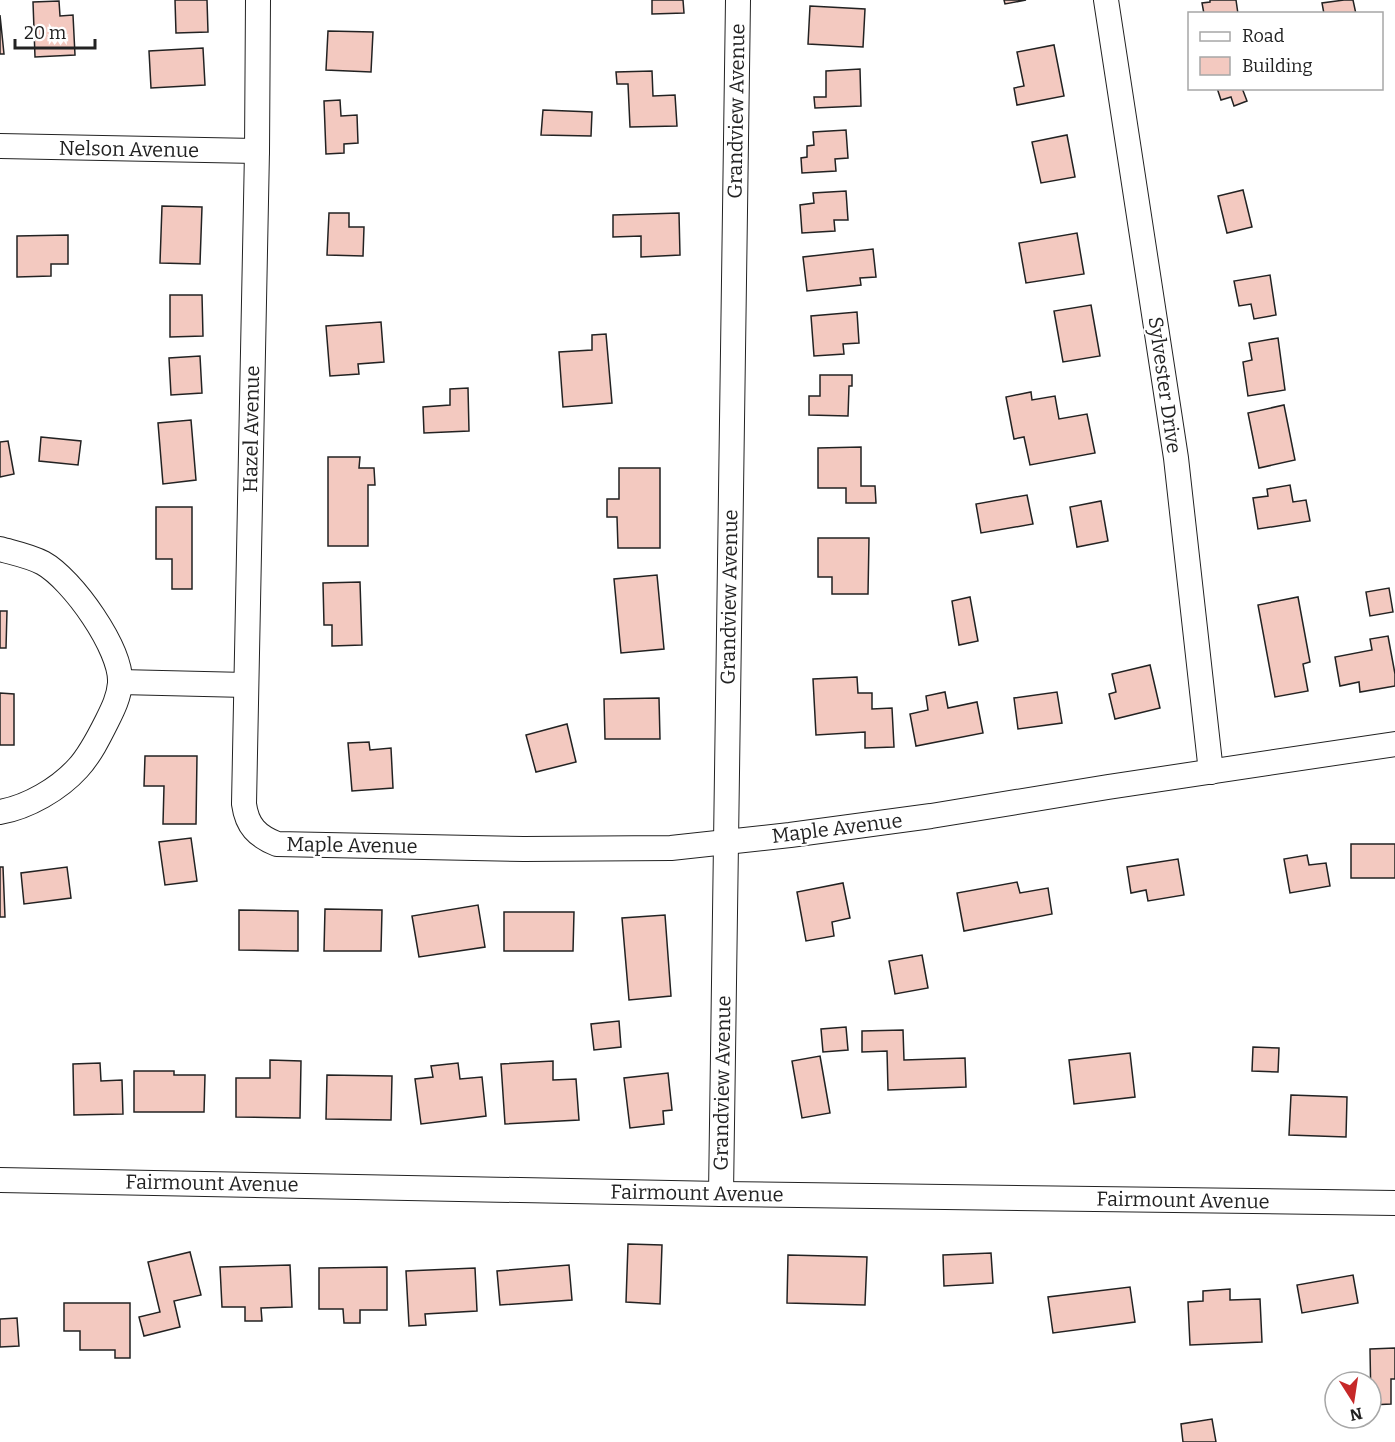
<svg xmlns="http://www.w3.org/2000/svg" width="1395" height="1442" font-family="Bitter,serif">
<rect width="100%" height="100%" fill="#fff"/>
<g fill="#f3c9c0" stroke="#222" stroke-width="1.5">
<polygon points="175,0 207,0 208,32 176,33"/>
<polygon points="652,0 683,0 684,13 652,14"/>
<polygon points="1004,0 1026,0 1005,4"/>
<polygon points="1210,0 1236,0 1238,14 1204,14 1202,3 1210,2"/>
<polygon points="1344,0 1353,0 1356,14 1324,14 1322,3"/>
<polygon points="59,1 60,16 73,15 75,55 35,57 33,2"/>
<polygon points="810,6 865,9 863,47 808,44"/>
<polygon points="0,15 4,54 0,54"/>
<polygon points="328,31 373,32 371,72 326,70"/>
<polygon points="1054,45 1064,96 1017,105 1014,88 1024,86 1017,52"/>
<polygon points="203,48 205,85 151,88 149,51"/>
<polygon points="860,69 861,106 815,108 814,97 826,97 826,71"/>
<polygon points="652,71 653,96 675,95 677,126 630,127 628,84 617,84 616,72"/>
<polygon points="1217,88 1242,88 1247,101 1234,106 1231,97 1221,100"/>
<polygon points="340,100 341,116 357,115 358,143 344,144 344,153 326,154 324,101"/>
<polygon points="543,110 592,112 591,136 541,135"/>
<polygon points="846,130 848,158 835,159 836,171 802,173 801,158 807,157 807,146 814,145 813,132"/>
<polygon points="1067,135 1075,177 1041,183 1032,142"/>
<polygon points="1243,190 1252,227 1227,233 1218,196"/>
<polygon points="846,191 848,220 834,220 835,231 802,233 800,205 814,203 813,193"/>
<polygon points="162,206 202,207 200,264 160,263"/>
<polygon points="329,213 349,213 349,227 364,227 363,256 327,255"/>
<polygon points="679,213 680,255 641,257 641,236 613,237 613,215"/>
<polygon points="1077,233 1084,274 1026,283 1019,243"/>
<polygon points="68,235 68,264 51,264 51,276 17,277 17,236"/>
<polygon points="873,249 876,277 860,278 861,285 807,291 803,257"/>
<polygon points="1270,275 1276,315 1254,319 1251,304 1239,306 1234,281"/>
<polygon points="170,295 202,295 203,336 170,337"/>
<polygon points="1091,305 1100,356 1063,362 1054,311"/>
<polygon points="857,312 859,343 843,344 844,354 814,356 811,316"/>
<polygon points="381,322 384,362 358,364 359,374 330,376 326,326"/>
<polygon points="606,334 612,403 563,407 559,352 592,350 592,335"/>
<polygon points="1278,338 1285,390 1248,396 1243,362 1252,360 1249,343"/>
<polygon points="200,356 202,393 171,395 169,358"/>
<polygon points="820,375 852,375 852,386 849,386 848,416 809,415 809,396 820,396"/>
<polygon points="468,388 469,431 424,433 423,407 450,405 450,389"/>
<polygon points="1031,392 1032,400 1055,396 1059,419 1087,414 1095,453 1030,465 1024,437 1014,439 1006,397"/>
<polygon points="1284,405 1295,460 1259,468 1248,413"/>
<polygon points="191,420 196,480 163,484 158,423"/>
<polygon points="41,437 81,441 78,465 39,461"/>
<polygon points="8,441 14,474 0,477 0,442"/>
<polygon points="861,447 861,486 875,486 876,503 846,503 846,488 818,488 818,448"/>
<polygon points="328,457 360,457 359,468 374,468 375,485 368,485 368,546 328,546"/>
<polygon points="619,468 660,468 660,548 618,548 617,517 607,517 607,499 619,499"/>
<polygon points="1290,485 1293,502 1306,500 1310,521 1258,529 1253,498 1268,496 1267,489"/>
<polygon points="1027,495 1033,524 981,533 976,504"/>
<polygon points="1101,501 1108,541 1077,547 1070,507"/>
<polygon points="156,507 192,507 192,589 172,589 172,559 156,559"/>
<polygon points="818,538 869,538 868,594 832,594 832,577 818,577"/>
<polygon points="657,575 664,649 621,653 614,579"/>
<polygon points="360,582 362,645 332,646 332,625 324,625 323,583"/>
<polygon points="1389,588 1393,612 1370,616 1366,592"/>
<polygon points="970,597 978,641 959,645 952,601"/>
<polygon points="1298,597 1310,662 1303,664 1308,691 1275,697 1258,605"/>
<polygon points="0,611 7,611 6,648 0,648"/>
<polygon points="1388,636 1395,674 1395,686 1360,692 1359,682 1340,686 1335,657 1372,650 1370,639"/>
<polygon points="1150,665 1160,708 1115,719 1109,694 1116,692 1112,674"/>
<polygon points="857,677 858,693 872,693 872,709 892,708 894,747 865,748 865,732 816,735 813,679"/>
<polygon points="945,692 948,708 977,702 983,733 916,746 910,714 928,710 926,696"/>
<polygon points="1057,692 1062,723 1018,729 1014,698"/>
<polygon points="0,693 14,694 14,745 0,745"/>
<polygon points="659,698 660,739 605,739 604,699"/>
<polygon points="567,724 576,762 536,772 526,735"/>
<polygon points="369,742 370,750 391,748 393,788 352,791 348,743"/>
<polygon points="145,756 197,756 196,824 163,824 164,786 144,786"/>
<polygon points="191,838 197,881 165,885 159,842"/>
<rect x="1351" y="844" width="44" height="34"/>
<polygon points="1307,855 1309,865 1326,863 1330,886 1290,893 1284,859"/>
<polygon points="1178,859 1184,895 1148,901 1146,890 1131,893 1127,867"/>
<polygon points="0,867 3,867 5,917 0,917"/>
<polygon points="67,867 71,898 24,904 21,873"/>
<polygon points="1017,882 1020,893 1048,888 1052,914 964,931 957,893"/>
<polygon points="843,883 850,918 832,922 834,936 806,941 797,892"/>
<polygon points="478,905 485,947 419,957 412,916"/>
<polygon points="325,909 382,910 381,951 324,951"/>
<polygon points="239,910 298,911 298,951 239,950"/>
<polygon points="504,912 574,912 573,951 504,951"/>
<polygon points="665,915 671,996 629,1000 622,918"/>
<polygon points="922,955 928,988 895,994 889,961"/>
<polygon points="619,1021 621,1047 594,1050 591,1024"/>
<polygon points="846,1027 848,1050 823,1052 821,1029"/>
<polygon points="903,1030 904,1060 965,1058 966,1087 888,1090 887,1051 862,1052 862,1031"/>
<polygon points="1253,1047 1279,1048 1278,1072 1252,1071"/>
<polygon points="1130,1053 1135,1097 1074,1104 1069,1060"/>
<polygon points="820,1056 830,1113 802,1118 792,1061"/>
<polygon points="270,1060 301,1061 300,1118 236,1117 236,1078 270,1078"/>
<polygon points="553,1061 553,1080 576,1079 579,1120 505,1124 501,1064"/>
<polygon points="100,1063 101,1081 122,1080 123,1114 74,1115 73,1064"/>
<polygon points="458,1063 460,1079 482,1077 486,1116 421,1124 415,1079 433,1077 431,1066"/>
<polygon points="134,1071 174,1071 174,1075 205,1075 204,1112 134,1112"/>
<polygon points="668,1073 672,1110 663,1111 664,1124 630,1128 624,1078"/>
<polygon points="327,1075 392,1076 391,1120 326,1119"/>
<polygon points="1291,1095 1347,1097 1346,1137 1289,1135"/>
<polygon points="628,1244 662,1245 660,1304 626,1302"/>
<polygon points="190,1252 201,1295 174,1301 180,1327 144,1336 139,1317 160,1312 148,1262"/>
<polygon points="991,1253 993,1283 944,1286 943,1255"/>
<polygon points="788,1255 867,1257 865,1305 787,1303"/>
<polygon points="290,1265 292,1307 261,1308 262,1321 245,1321 245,1307 222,1307 220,1267"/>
<polygon points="569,1265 572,1300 500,1305 497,1271"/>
<polygon points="387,1267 387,1310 360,1310 360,1323 344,1323 343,1309 319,1309 319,1268"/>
<polygon points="475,1268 477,1311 425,1314 426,1325 409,1326 406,1271"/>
<polygon points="1353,1275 1358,1303 1302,1313 1297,1285"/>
<polygon points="1130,1287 1135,1322 1053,1333 1048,1297"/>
<polygon points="1230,1289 1230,1300 1260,1299 1262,1342 1190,1345 1188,1302 1203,1301 1203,1291"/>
<polygon points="64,1303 130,1303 130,1358 115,1358 115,1350 80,1350 80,1331 64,1331"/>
<polygon points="17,1318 19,1346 0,1347 0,1319"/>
<polygon points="1395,1348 1395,1379 1391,1379 1391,1404 1371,1405 1370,1349"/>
<polygon points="1212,1419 1216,1442 1183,1442 1181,1424"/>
</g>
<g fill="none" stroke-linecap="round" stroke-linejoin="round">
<defs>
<g id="minor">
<path d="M258 0 257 151 244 804C247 826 257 836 277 844L524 849 671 848 790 835 931 816 1108 787 1395 744"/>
<polyline points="1106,0 1176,458 1211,772"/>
<polyline points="0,146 257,151"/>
<path d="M0 549C14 553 30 556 43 563 72 579 122 649 120 683 119 697 113 709 107 721 99 737 90 755 78 768 59 789 28 807 0 812"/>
<polyline points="120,682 246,685"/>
<polyline points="0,1180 721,1194 1395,1203"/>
<polyline points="721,1194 738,0"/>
</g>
</defs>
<use href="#minor" stroke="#222" stroke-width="26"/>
<use href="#minor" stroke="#fff" stroke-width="24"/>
</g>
<g text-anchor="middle" stroke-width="4.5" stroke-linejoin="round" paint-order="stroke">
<g font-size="20" fill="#222" stroke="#fff">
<text transform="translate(736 111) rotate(-89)" y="7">Grandview Avenue</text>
<text transform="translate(129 149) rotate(1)" y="7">Nelson Avenue</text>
<text transform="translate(1165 385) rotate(82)" y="7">Sylvester Drive</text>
<text transform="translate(251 429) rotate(-89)" y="7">Hazel Avenue</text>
<text transform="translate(729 597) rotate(-89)" y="7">Grandview Avenue</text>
<text transform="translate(837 828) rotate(-7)" y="7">Maple Avenue</text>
<text transform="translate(352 845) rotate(1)" y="7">Maple Avenue</text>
<text transform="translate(722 1083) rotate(-89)" y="7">Grandview Avenue</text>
<text transform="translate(212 1183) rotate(1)" y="7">Fairmount Avenue</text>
<text transform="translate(697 1193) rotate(1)" y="7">Fairmount Avenue</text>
<text transform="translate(1183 1200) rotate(1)" y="7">Fairmount Avenue</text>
</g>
</g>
<rect x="1188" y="12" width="195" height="78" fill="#ffffff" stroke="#a7a7a7" stroke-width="1.5"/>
<rect x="1200" y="32" width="30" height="9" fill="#ffffff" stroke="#a7a7a7" stroke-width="1.5"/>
<text x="1242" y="42" font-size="18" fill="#222222">Road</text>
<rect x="1200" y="57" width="30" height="18" fill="#f3c9c0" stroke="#a7a7a7" stroke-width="1.5"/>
<text x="1242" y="72" font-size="18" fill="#222222">Building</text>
<g transform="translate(1353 1400) rotate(168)"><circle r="28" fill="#ffffff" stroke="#a7a7a7" stroke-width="1.5"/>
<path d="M0-4.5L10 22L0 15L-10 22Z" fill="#c62828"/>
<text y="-9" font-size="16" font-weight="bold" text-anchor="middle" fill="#222222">N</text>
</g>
<path d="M15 39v9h80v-9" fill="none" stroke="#222222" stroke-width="3"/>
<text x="24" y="39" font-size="18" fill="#222222" stroke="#ffffff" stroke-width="4.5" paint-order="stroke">20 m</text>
</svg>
